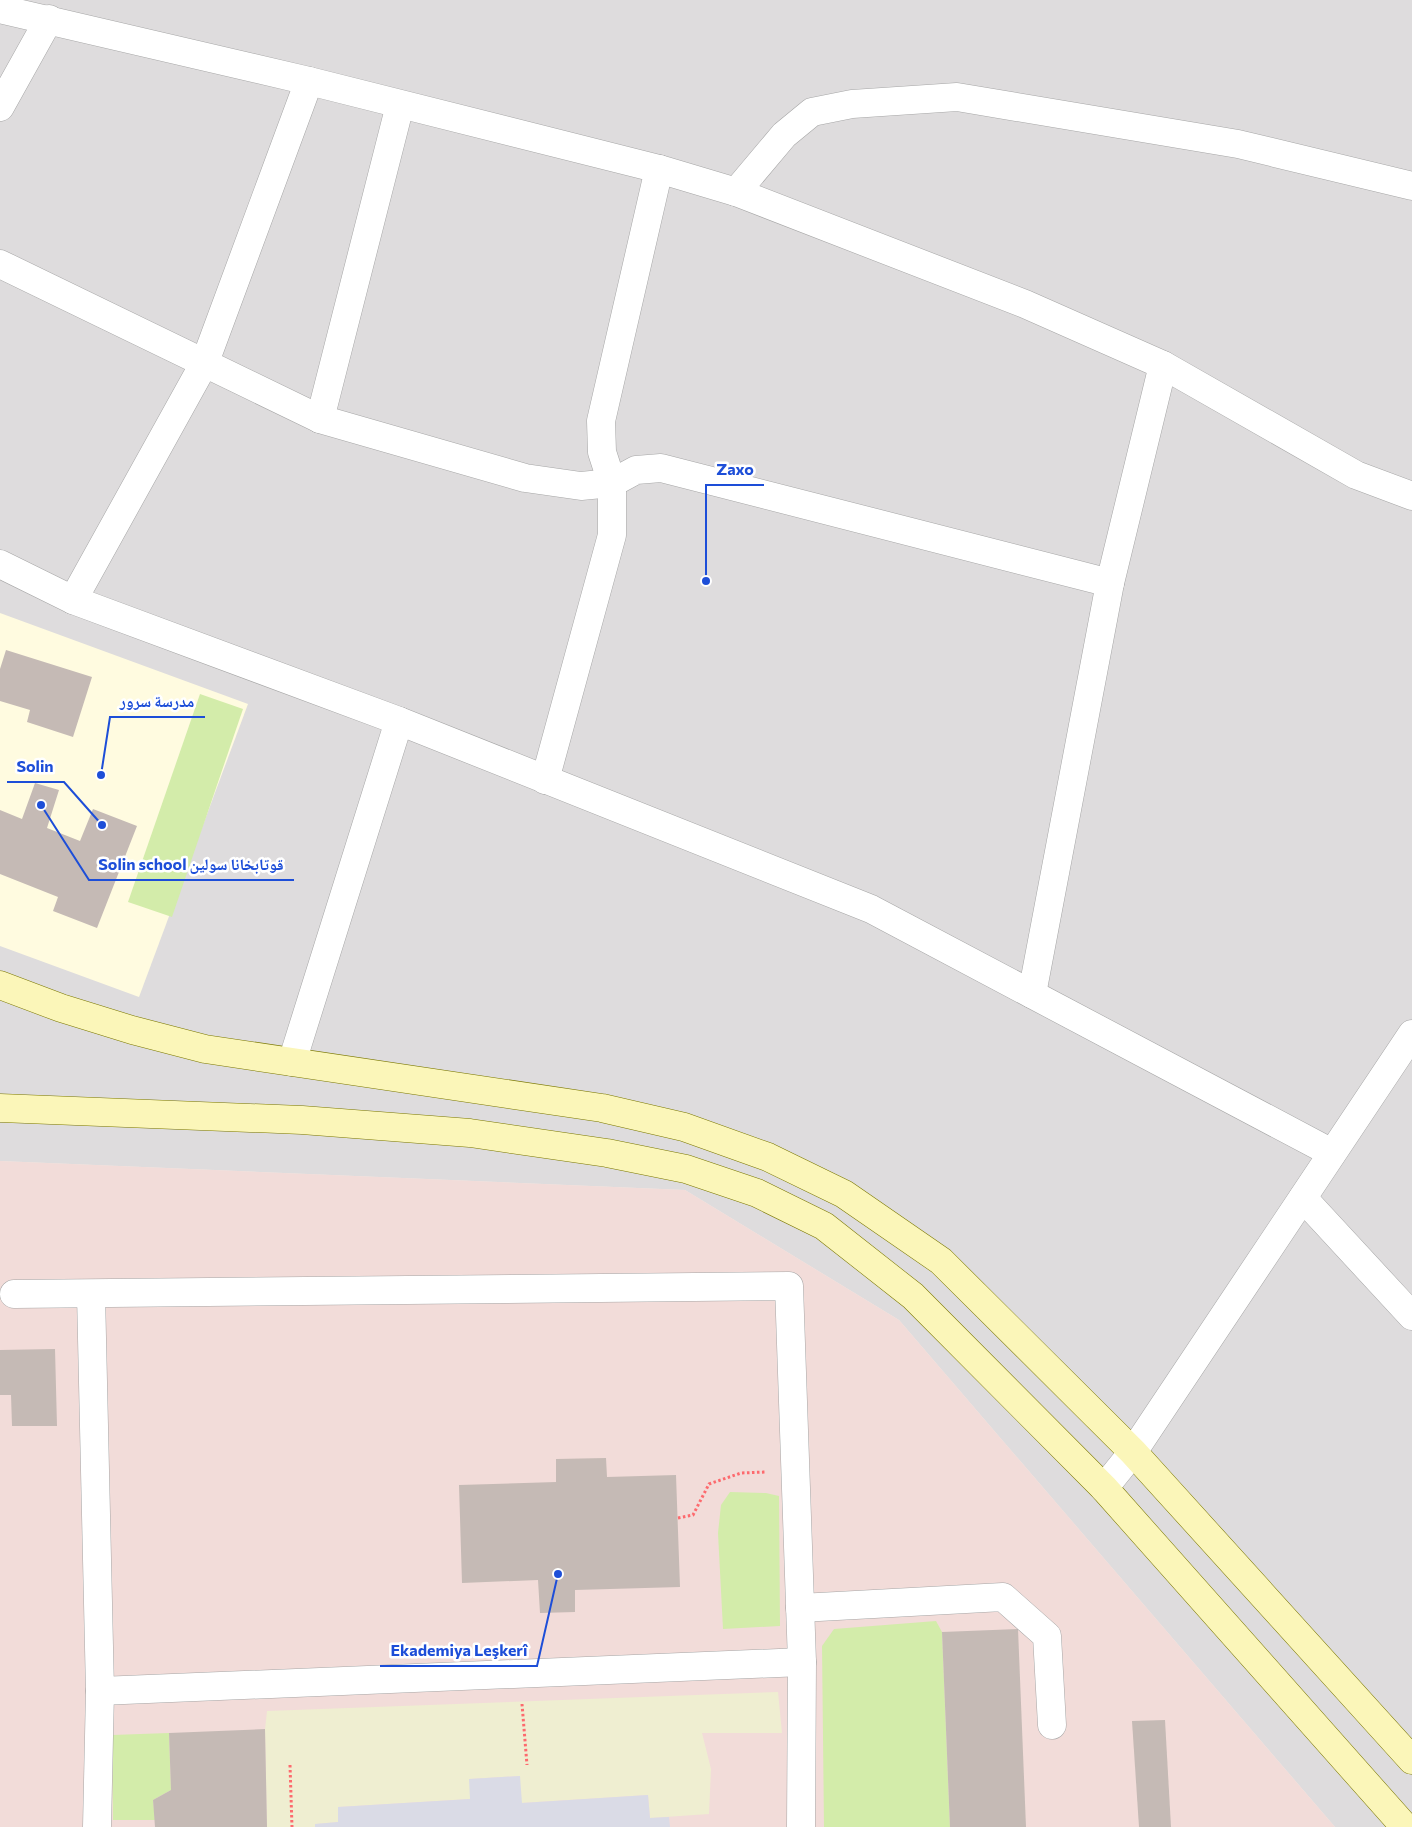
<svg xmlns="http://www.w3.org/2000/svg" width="1412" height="1827" font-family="Commissioner,'Noto Naskh Arabic',sans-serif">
<rect width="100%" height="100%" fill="#f0ebe6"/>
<polygon fill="#dedcdd" points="0,0 1412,0 1412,1827 1335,1827 899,1320 685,1190 0,1161"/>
<polygon fill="#fffbe0" points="0,613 248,704 139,997 0,946"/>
<polygon fill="#f2dcd9" points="0,1161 685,1190 899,1320 1335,1827 0,1827"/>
<polygon fill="#efeed1" points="778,1692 782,1733 702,1733 711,1769 709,1814 650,1818 648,1795 521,1803 519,1776 470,1779 470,1799 338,1807 339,1822 316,1824 315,1827 267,1827 265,1729 267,1711"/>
<g fill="#d3ecaa">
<polygon points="200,694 243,709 172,917 128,902"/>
<polygon points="730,1492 766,1493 779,1496 780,1626 723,1629 718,1533 721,1505"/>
<polygon points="936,1621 942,1632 950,1827 824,1827 822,1646 834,1629"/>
<polygon points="169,1733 171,1790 153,1800 155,1820 113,1820 112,1735"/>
</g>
<polygon fill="#dadbe6" points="520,1776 522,1803 648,1795 650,1818 669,1817 670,1827 315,1827 315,1824 338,1822 338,1807 470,1799 469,1779"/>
<g fill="#c5bab5">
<polygon points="6,650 92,677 73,737 27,722 30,710 0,701 0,669"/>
<polygon points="35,783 59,790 47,828 80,841 93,809 137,826 97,928 53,911 58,897 0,874 0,810 22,819"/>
<polygon points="55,1349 57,1426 12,1426 11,1395 0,1395 0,1350"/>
<polygon points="606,1458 607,1477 676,1475 680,1587 575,1590 575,1612 540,1613 538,1580 462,1583 459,1485 556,1482 556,1459"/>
<polygon points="1018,1629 1026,1827 950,1827 942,1632"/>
<polygon points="1165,1720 1171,1827 1139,1827 1132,1721"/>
<polygon points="265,1729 267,1827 155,1827 153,1800 171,1790 169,1733"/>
</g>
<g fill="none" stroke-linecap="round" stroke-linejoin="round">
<defs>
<g id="minor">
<polyline points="0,9 309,81 659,169 736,192 1025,304 1163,365 1356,475 1412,496"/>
<polyline points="0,107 49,19"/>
<polyline points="736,192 784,135 812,112 852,104 957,97 1238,144 1412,186"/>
<polyline points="0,264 320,419 525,478 581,486 612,483 636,470 661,468 1110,583 1163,365"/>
<polyline points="320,419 400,105"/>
<polyline points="0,564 73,600 399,721 871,909 1332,1153"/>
<polyline points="73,600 205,362 309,81"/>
<polyline points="545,780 612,535 612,483 602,452 601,421 659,169"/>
<polyline points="1032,994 1110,583"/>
<polyline points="292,1062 399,721"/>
<polyline points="1303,1198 1412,1316"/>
<polyline points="14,1294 789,1286 802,1662 801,1827"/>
<polyline points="91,1294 100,1691 97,1827"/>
<polyline points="1104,1488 1133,1452 1412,1034"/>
<polyline points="800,1608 1003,1597 1047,1636 1052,1725"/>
<polyline points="100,1691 802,1662"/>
</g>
<g id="secondary">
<polyline points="0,985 61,1008 132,1030 205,1049 602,1108 684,1127 768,1157 844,1194 941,1261 1133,1452 1412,1760"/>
<polyline points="0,1108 302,1120 470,1133 607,1153 686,1169 757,1193 824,1226 913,1296 1104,1488 1405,1827"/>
</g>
</defs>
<use href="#minor" stroke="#a6a6a6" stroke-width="29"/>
<use href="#secondary" stroke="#7b7802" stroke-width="29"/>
<g stroke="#fd6a6e" stroke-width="3" stroke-dasharray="2.5 2.5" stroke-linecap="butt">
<polyline points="678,1518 693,1515 709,1484 741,1473 765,1472"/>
<polyline points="522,1704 527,1765"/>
<polyline points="290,1765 292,1827"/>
</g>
<use href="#minor" stroke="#fff" stroke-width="28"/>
<use href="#secondary" stroke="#fbf6b9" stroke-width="28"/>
</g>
<path fill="none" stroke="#1d4ed8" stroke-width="2" d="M706 581L706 485H764M101 775L110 717H205M102 825L64 782H7M41 805L89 880H294M558 1574L537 1666H380"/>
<g fill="#1d4ed8" stroke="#fff" stroke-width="2">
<circle cx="706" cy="581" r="5"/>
<circle cx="101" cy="775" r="5"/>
<circle cx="102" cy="825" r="5"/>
<circle cx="41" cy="805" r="5"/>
<circle cx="558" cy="1574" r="5"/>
</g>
<g font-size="16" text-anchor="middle" font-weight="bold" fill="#1d4ed8" stroke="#fff" stroke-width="5" stroke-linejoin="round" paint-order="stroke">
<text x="735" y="475">Zaxo</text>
<text x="157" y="707">مدرسة سرور</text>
<text x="35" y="772">Solin</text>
<text x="191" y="870">Solin school قوتابخانا سولین</text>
<text x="459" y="1656">Ekademiya Leşkerî</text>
</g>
</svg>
